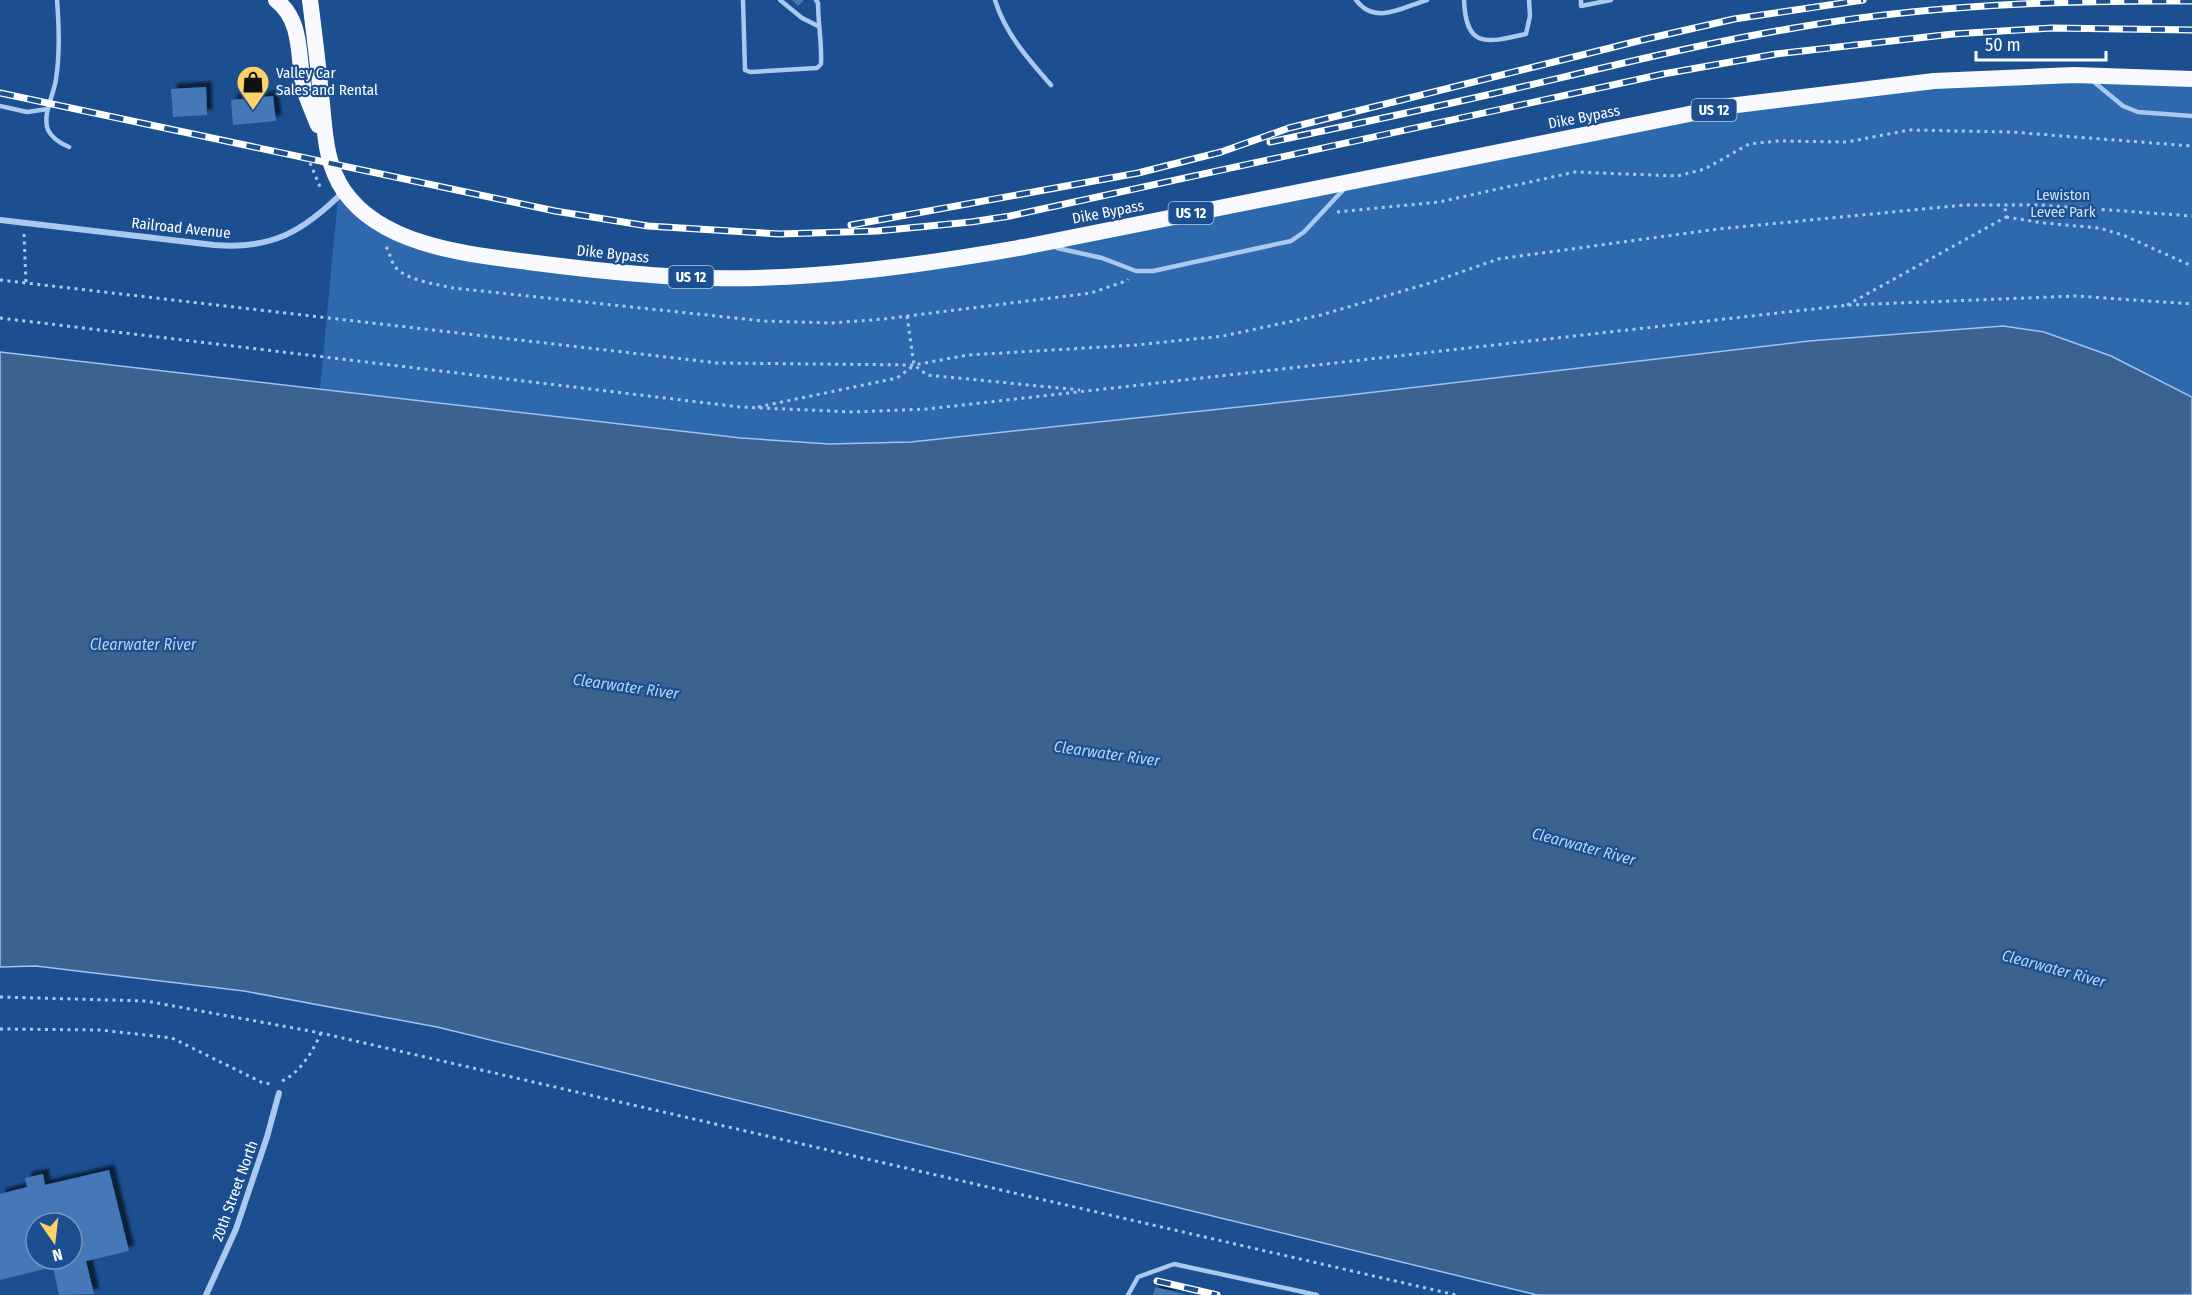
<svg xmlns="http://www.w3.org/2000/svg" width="2192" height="1295" font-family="'Fira Sans Condensed',sans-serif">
<defs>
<filter id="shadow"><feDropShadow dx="5.5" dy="-5.5" stdDeviation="1.5" flood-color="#0009"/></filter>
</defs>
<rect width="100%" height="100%" fill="#1b4f8f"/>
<polygon fill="#2e69ad" points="2192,79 2192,397 2111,356 2003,326 1809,341 1341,396 911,442 829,444 741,438 320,389 338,197 428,244 607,272 868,271 1359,180 1872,88"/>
<polygon fill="#3c6290" stroke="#9cc4f0" stroke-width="1.5" points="2003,326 2044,332 2111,356 2192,397 2192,1295 1537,1295 437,1027 244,991 36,966 0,967 0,352 741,438 829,444 911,442 1341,396 1809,341"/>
<g fill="#4478b7" fill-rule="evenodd" filter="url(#shadow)">
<polygon points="792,0 804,0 798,6"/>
<polygon points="206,87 207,115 173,117 171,89"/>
<polygon points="273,96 276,121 233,125 231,100"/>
<path d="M109 1170 129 1251 86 1261 94 1294 59 1295 53 1267 0 1280V1194L27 1187 25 1178 43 1174 45 1185ZM36 1223H72V1259H36Z"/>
<polygon points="1155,1287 1183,1294 1183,1295 1153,1295"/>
</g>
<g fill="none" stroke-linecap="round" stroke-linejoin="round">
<g stroke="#a9c9ee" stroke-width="3" stroke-dasharray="3 4.5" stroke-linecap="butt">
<polyline points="310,163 321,189"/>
<polyline points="1337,212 1439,202 1575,172 1677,176 1705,169 1749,144 1779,141 1847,142 1909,130 2011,132 2192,146"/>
<polyline points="2006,217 2044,223 2099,228 2123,235 2192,266"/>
<polyline points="24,234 26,283"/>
<path d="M386 247C390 252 390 259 394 265 403 280 436 284 453 288L763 321 831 323 884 319 1091 293 1126 281 1128 279"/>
<polyline points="0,280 718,363 914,365 968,355 1136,345 1223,336 1321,315 1430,283 1498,259 1718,229 1964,205 2040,205 2192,216"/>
<polyline points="1847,305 2006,217 2005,205"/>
<polyline points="907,316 914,365 927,375 1080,390"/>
<polyline points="0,318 740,407 853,412 927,409 1849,305 2076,296 2192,304"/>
<polyline points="758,407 897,378 913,366"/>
<polyline points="0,997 146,1001 321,1033 1456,1295"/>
<polyline points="0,1029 100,1030 172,1038 263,1083 273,1084"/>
<path d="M282 1081C300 1073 313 1051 321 1033"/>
</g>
<g stroke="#a9c9ee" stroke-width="4.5">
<path d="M57 0C59 25 60 54 56 79 54 95 42 114 48 130 52 138 62 144 69 147"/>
<path d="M743 0 745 70 750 72 817 68 821 64C822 43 818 23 818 3L816 0"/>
<polyline points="780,0 802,18 818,26"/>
<path d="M995 0C1005 33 1028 59 1051 85"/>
<path d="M1356 0C1375 26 1403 7 1427 0"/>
<path d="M1464 0C1466 49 1486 43 1526 34L1530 16 1529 0"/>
<polyline points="1581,0 1581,6 1611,0"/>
<polyline points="2094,82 2123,106 2138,112 2192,116"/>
<polyline points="0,106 27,112 48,109"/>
<polyline points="1057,248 1102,258 1136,271 1153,271 1291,241 1304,232 1344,189"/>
<polyline points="1128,1295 1138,1277 1174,1264 1317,1295"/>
</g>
<g stroke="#a9c9ee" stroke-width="6">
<path d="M0 220 214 245C272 250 304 231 344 191"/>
<polyline points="206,1295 236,1229 267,1137 279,1093"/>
</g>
<g stroke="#f8faff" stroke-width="16">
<path d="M276 0C304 22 297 58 304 89 308 101 313 113 318 125"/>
<path d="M310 0C314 32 318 63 321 95 325 127 324 162 344 191 382 246 467 254 528 262 590 270 651 277 713 278 818 280 921 265 1024 247L1729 106 1934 81 2074 75 2192 79"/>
</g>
<defs>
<g id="rail">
<polyline points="0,93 555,211 648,226 780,234 877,231 971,222 1010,216 1663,74 1776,54 1953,34 2052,28 2192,30"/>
<path d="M1270 142C1351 125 1432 108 1513 89 1607 67 1699 44 1794 28 1926 5 2059 0 2192 1"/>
<polyline points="851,225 1138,173 1221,152 1289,128 1642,40 1734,19 1863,0"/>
<polyline points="1157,1281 1217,1295"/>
</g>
</defs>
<use href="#rail" stroke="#fff" stroke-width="7"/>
<use href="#rail" stroke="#1b4f8f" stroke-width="4.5" stroke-dasharray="14" stroke-linecap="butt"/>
</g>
<defs>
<symbol id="shop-pin" viewBox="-11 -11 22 30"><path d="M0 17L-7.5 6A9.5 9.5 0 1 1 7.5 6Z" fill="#ffd166" stroke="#1b4f8f"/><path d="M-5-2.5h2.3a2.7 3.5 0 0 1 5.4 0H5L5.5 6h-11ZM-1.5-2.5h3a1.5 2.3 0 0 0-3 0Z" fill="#111"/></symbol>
</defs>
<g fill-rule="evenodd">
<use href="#shop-pin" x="234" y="63" width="38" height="52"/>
</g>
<g text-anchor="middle" stroke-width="4.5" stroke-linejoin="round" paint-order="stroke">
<g fill="#1b4f8f" stroke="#bbcadd" stroke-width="1.5">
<rect x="1691.5" y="99" width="45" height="22" rx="4.5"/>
<rect x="1168.5" y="202" width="45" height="22" rx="4.5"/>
<rect x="668.5" y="266" width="45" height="22" rx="4.5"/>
</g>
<g font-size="14" font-weight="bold" fill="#fff">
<text x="1714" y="115">US 12</text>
<text x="1191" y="218">US 12</text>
<text x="691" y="282">US 12</text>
</g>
<g font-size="15" fill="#fff" stroke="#1b4f8f" text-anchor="start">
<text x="276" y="78">Valley Car<tspan x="276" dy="17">Sales and Rental</tspan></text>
</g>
<g font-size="15" fill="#fff" stroke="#1b4f8f">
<text transform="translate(1584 117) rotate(-11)" y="5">Dike Bypass</text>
<text transform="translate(1108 212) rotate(-11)" y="5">Dike Bypass</text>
<text transform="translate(181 228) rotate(6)" y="5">Railroad Avenue</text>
<text transform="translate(613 254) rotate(6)" y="5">Dike Bypass</text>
<text transform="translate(235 1191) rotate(-70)" y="5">20th Street North</text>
</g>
<g font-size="15" fill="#cfe3fa" stroke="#1b4f8f">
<text x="2063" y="200">Lewiston<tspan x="2063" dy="17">Levee Park</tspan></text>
</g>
<g font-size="16" font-style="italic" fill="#b5d3f5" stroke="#1b4f8f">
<text x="143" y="650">Clearwater River</text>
<text transform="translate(626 686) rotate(8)" y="6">Clearwater River</text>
<text transform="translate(1107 753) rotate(8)" y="6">Clearwater River</text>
<text transform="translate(1584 846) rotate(15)" y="6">Clearwater River</text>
<text transform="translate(2054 968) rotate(15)" y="6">Clearwater River</text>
</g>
</g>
<g transform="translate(54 1241) rotate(166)"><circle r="28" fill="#1b4f8f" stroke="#7695bc" stroke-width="1.5"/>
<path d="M0-4.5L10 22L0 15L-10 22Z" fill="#ffd166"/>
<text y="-9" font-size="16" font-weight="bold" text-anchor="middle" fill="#ffffff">N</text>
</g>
<path d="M1976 51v9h130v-9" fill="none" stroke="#ffffff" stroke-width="3"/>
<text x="1985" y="51" font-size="18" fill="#ffffff" stroke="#1b4f8f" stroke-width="4.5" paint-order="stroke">50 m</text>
</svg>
